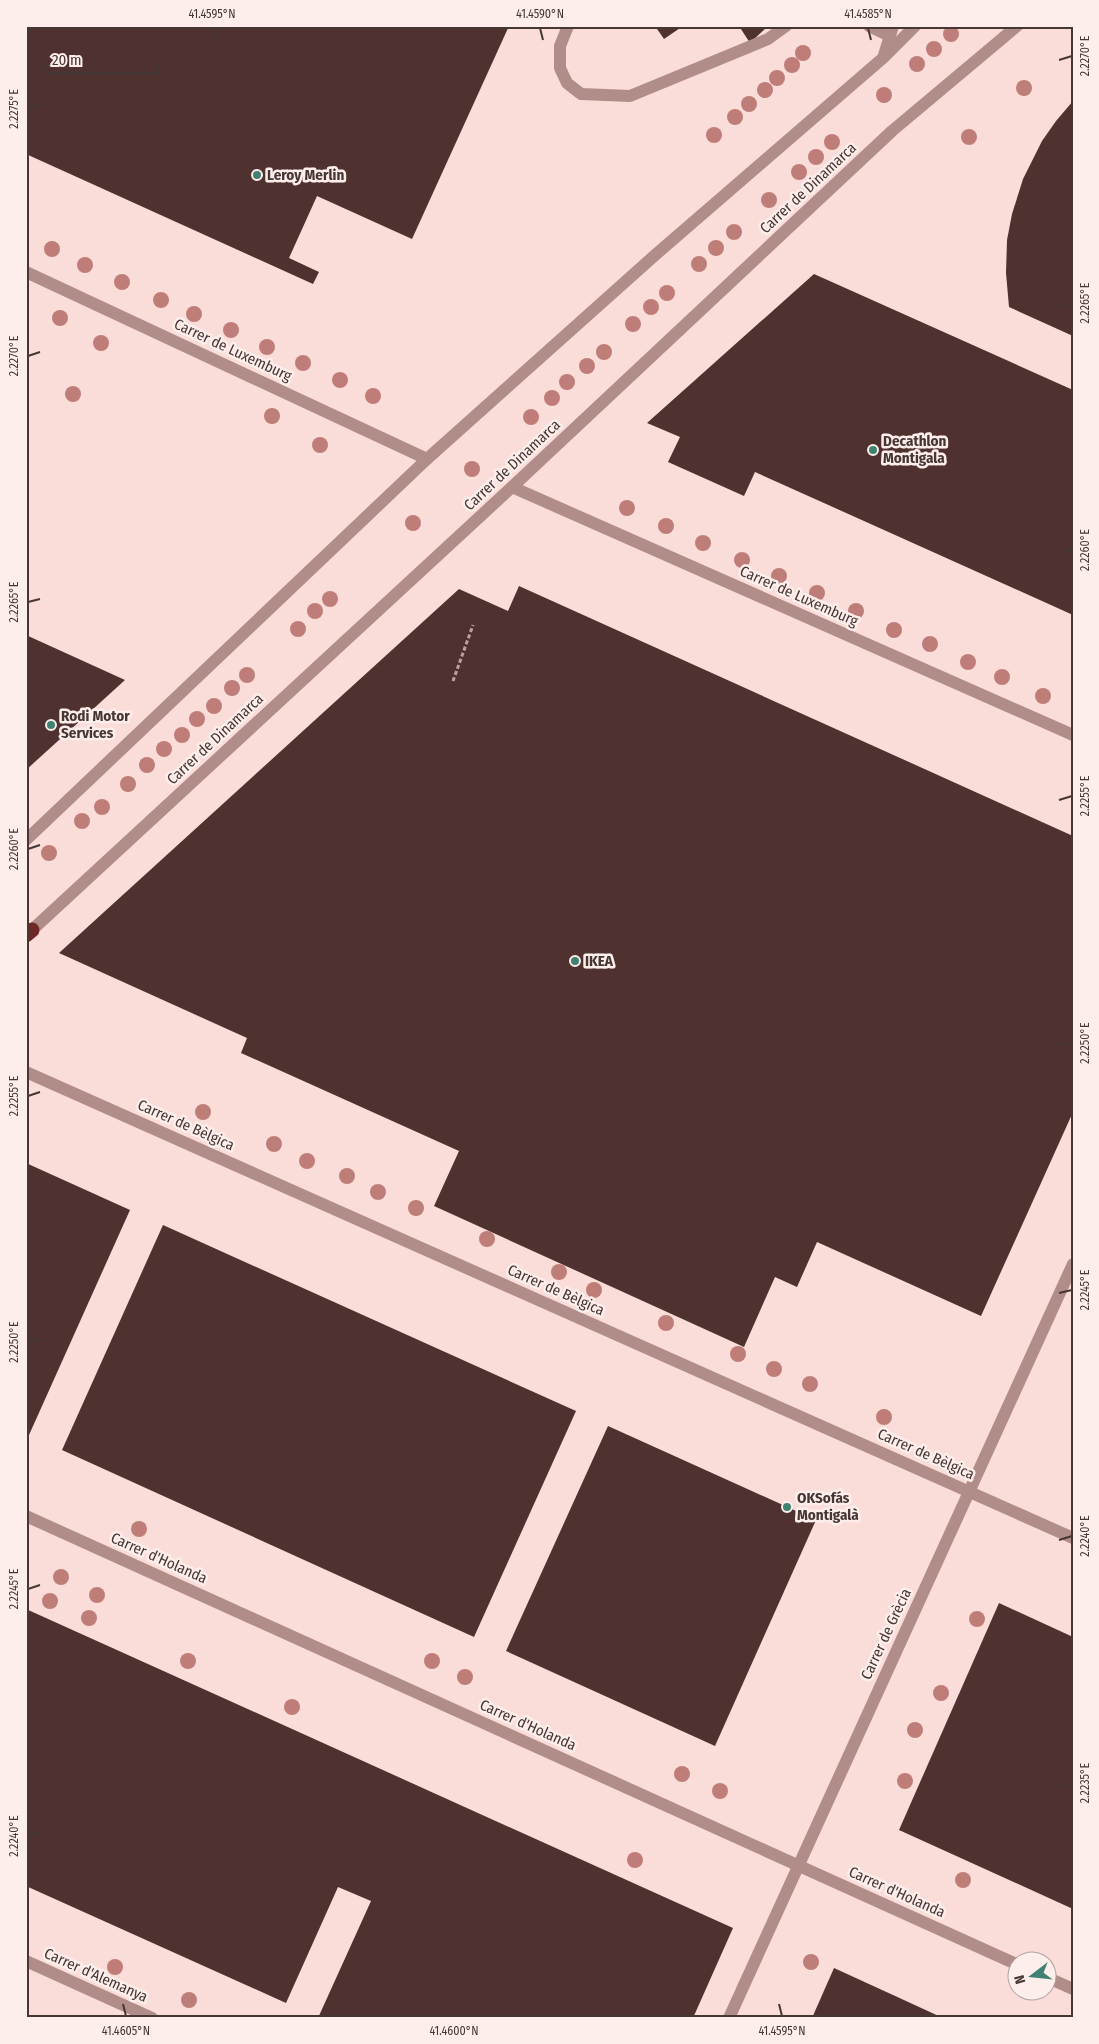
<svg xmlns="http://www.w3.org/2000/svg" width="1099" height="2044" font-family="'Fira Sans Condensed',sans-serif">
<rect width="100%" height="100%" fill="#fadcd9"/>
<g fill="#4f322f">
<polygon points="26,26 509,26 412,239 317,196 289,258 319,272 313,284 26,154"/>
<polygon points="655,26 683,26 664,39"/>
<polygon points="739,26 768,26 750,43"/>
<polygon points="1073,101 1073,336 1009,307 1006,273 1007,240 1012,214 1023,179 1042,141 1056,121"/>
<polygon points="814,274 1073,390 1073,615 755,472 744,496 668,462 680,437 647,423"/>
<polygon points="519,586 1073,836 1073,1112 981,1316 817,1242 797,1287 775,1277 744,1347 434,1206 459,1151 241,1053 247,1038 59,953 459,589 508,611"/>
<polygon points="26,635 125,680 26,770"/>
<polygon points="26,1163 130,1210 29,1435 26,1434"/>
<polygon points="163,1225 576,1411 474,1637 62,1450"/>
<polygon points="608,1426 816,1520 715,1746 506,1651"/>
<polygon points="999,1603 1073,1637 1073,1909 899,1830"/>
<polygon points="26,1609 733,1928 693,2018 318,2018 371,1901 338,1887 286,2003 26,1886"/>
<polygon points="834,1968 893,1995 943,2018 812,2018"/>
</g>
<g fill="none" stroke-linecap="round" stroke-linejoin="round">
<polyline stroke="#bba2a0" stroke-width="3" stroke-dasharray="4 2.5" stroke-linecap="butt" points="453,681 473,625"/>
<g stroke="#b18d89" stroke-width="12">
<polyline points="568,26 560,46 560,68 567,83 581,94 630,96 768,39 786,26"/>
<polyline points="869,26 890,36"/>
<polyline points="884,55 893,26"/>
<polyline points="26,272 427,459"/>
<polyline points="512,487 1073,735"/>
<polyline points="26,840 427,459 654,256 883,58 915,26"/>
<polyline points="32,930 512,487 892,131 1017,26"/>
<polyline points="26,1072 1073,1538"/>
<polyline points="26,1516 1016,1964"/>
<polyline points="26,1961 152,2018"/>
<polyline points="1046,1977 1073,1989"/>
<polyline points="729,2018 1073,1264"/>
</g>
<polyline stroke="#6e2926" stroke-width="15" points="26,935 32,930"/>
</g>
<g fill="#bf7d7a">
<circle cx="951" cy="34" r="8"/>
<circle cx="934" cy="49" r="8"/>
<circle cx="803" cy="53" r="8"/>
<circle cx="917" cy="64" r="8"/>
<circle cx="792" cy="65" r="8"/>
<circle cx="777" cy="78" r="8"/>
<circle cx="1024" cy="88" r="8"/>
<circle cx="765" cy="90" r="8"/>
<circle cx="884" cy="95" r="8"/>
<circle cx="749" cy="104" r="8"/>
<circle cx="735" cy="117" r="8"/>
<circle cx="714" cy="135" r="8"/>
<circle cx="969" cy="137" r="8"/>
<circle cx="832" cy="142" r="8"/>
<circle cx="816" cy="157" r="8"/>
<circle cx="799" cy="172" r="8"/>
<circle cx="769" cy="200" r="8"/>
<circle cx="734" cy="232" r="8"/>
<circle cx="716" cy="248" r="8"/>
<circle cx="52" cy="249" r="8"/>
<circle cx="699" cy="264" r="8"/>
<circle cx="85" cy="265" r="8"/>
<circle cx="122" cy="282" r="8"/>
<circle cx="667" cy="293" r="8"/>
<circle cx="161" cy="300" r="8"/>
<circle cx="651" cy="307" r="8"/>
<circle cx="194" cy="314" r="8"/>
<circle cx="60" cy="318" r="8"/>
<circle cx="633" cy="324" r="8"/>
<circle cx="231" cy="330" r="8"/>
<circle cx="101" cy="343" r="8"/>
<circle cx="267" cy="347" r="8"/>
<circle cx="604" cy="352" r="8"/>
<circle cx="303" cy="363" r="8"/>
<circle cx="587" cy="366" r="8"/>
<circle cx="340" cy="380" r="8"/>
<circle cx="567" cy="382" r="8"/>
<circle cx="73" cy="394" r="8"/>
<circle cx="373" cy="396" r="8"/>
<circle cx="552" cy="398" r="8"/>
<circle cx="272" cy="416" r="8"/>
<circle cx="531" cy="417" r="8"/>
<circle cx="320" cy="445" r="8"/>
<circle cx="472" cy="469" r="8"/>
<circle cx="627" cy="508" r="8"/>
<circle cx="413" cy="523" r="8"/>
<circle cx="666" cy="526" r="8"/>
<circle cx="703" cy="543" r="8"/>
<circle cx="742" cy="560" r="8"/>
<circle cx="779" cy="576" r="8"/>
<circle cx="817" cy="593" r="8"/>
<circle cx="330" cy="599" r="8"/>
<circle cx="315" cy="611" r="8"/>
<circle cx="856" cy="611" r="8"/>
<circle cx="298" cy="629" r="8"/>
<circle cx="894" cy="630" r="8"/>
<circle cx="930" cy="644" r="8"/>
<circle cx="968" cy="662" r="8"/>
<circle cx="247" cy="675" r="8"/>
<circle cx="1002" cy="677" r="8"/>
<circle cx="232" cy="688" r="8"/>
<circle cx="1043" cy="696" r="8"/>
<circle cx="214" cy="706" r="8"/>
<circle cx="197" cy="719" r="8"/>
<circle cx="182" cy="735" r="8"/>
<circle cx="164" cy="749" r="8"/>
<circle cx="147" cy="765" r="8"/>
<circle cx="128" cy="784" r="8"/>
<circle cx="102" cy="807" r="8"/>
<circle cx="82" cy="821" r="8"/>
<circle cx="49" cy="853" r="8"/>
<circle cx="203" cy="1112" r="8"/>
<circle cx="274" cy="1144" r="8"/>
<circle cx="307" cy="1161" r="8"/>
<circle cx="347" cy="1176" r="8"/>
<circle cx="378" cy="1192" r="8"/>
<circle cx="416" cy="1208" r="8"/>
<circle cx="487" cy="1239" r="8"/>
<circle cx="559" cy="1272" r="8"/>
<circle cx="594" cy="1290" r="8"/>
<circle cx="666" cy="1323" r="8"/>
<circle cx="738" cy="1354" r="8"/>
<circle cx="774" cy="1369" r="8"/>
<circle cx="810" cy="1384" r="8"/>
<circle cx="884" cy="1417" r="8"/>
<circle cx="139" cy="1529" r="8"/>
<circle cx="61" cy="1577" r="8"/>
<circle cx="97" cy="1595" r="8"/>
<circle cx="50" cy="1601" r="8"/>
<circle cx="89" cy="1618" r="8"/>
<circle cx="977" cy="1619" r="8"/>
<circle cx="188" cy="1661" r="8"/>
<circle cx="432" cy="1661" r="8"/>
<circle cx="465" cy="1677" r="8"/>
<circle cx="941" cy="1693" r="8"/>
<circle cx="292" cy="1707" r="8"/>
<circle cx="915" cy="1730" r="8"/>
<circle cx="682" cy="1774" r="8"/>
<circle cx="905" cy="1781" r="8"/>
<circle cx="720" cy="1791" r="8"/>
<circle cx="635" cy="1860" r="8"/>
<circle cx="963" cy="1880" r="8"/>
<circle cx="811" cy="1962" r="8"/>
<circle cx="115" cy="1967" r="8"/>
<circle cx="189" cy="2000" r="8"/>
</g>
<path fill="none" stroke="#463735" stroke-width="2" d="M212 28 215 40M540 28 543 40M868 28 871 40M1059 60 1072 56M28 109 40 105M1059 306 1072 303M28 356 40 352M1059 553 1072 550M28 602 40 599M1059 800 1072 796M28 849 40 845M1059 1046 1072 1043M28 1096 40 1092M1059 1293 1072 1290M28 1342 40 1339M1059 1540 1072 1536M28 1589 40 1585M1059 1786 1072 1783M28 1836 40 1832M123 2004 126 2016M451 2004 454 2016M779 2004 782 2016"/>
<g fill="#408272" stroke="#fdedeb" stroke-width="2">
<circle cx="257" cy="175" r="5"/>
<circle cx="873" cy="450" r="5"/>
<circle cx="51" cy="725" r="5"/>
<circle cx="575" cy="961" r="5"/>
<circle cx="787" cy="1507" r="5"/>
</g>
<g text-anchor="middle" stroke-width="5" stroke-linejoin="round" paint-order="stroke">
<g font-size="15" font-weight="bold" fill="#463735" stroke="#fdedeb" text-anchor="start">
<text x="267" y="180">Leroy Merlin</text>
<text x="883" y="446">Decathlon<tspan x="883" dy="17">Montigala</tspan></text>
<text x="61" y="721">Rodi Motor<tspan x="61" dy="17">Services</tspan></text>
<text x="585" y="966">IKEA</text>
<text x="797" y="1503">OKSofás<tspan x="797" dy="17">Montigalà</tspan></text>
</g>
<g font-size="15" fill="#463735" stroke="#fdedeb">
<text transform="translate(808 188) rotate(-43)" y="5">Carrer de Dinamarca</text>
<text transform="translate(233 350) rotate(25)" y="5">Carrer de Luxemburg</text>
<text transform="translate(512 465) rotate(-43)" y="5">Carrer de Dinamarca</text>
<text transform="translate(799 596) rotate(24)" y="5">Carrer de Luxemburg</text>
<text transform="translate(215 739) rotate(-43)" y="5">Carrer de Dinamarca</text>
<text transform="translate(186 1125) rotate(24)" y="5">Carrer de Bèlgica</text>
<text transform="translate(556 1290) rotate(24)" y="5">Carrer de Bèlgica</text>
<text transform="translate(926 1454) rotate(24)" y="5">Carrer de Bèlgica</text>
<text transform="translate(159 1558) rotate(24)" y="5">Carrer d'Holanda</text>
<text transform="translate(886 1634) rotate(-65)" y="5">Carrer de Grècia</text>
<text transform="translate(528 1725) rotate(24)" y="5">Carrer d'Holanda</text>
<text transform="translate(897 1892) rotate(24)" y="5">Carrer d'Holanda</text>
<text transform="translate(96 1975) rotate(24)" y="5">Carrer d'Alemanya</text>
</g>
</g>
<rect width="1099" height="2044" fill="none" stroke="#fdedeb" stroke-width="55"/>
<g transform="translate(1032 1976) rotate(254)"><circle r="24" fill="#fdedeb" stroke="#b4a4a2"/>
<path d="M0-4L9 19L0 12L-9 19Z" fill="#408272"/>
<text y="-8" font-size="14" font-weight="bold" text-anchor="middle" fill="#463735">N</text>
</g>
<path d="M45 65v8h114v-8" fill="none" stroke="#463735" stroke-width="2.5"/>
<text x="52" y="65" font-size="15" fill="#463735" stroke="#fdedeb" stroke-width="4" paint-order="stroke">20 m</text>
<rect x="28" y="28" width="1044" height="1988" fill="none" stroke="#463735" stroke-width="2"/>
<g font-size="12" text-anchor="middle" fill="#463735">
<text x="212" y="18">41.4595°N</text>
<text x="540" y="18">41.4590°N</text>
<text x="868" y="18">41.4585°N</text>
<text transform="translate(1085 56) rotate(-90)" y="4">2.2270°E</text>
<text transform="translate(14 109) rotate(-90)" y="4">2.2275°E</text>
<text transform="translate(1085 303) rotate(-90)" y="4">2.2265°E</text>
<text transform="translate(14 356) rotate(-90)" y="4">2.2270°E</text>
<text transform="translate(1085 550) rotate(-90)" y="4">2.2260°E</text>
<text transform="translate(14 602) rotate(-90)" y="4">2.2265°E</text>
<text transform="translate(1085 796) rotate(-90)" y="4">2.2255°E</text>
<text transform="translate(14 849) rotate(-90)" y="4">2.2260°E</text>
<text transform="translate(1085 1043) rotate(-90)" y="4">2.2250°E</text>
<text transform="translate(14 1096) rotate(-90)" y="4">2.2255°E</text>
<text transform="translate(1085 1290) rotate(-90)" y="4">2.2245°E</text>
<text transform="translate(14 1342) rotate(-90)" y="4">2.2250°E</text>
<text transform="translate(1085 1536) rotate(-90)" y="4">2.2240°E</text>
<text transform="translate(14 1589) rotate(-90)" y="4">2.2245°E</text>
<text transform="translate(1085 1783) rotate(-90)" y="4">2.2235°E</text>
<text transform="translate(14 1836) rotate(-90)" y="4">2.2240°E</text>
<text x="126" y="2035">41.4605°N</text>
<text x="454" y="2035">41.4600°N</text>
<text x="782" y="2035">41.4595°N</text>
</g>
</svg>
